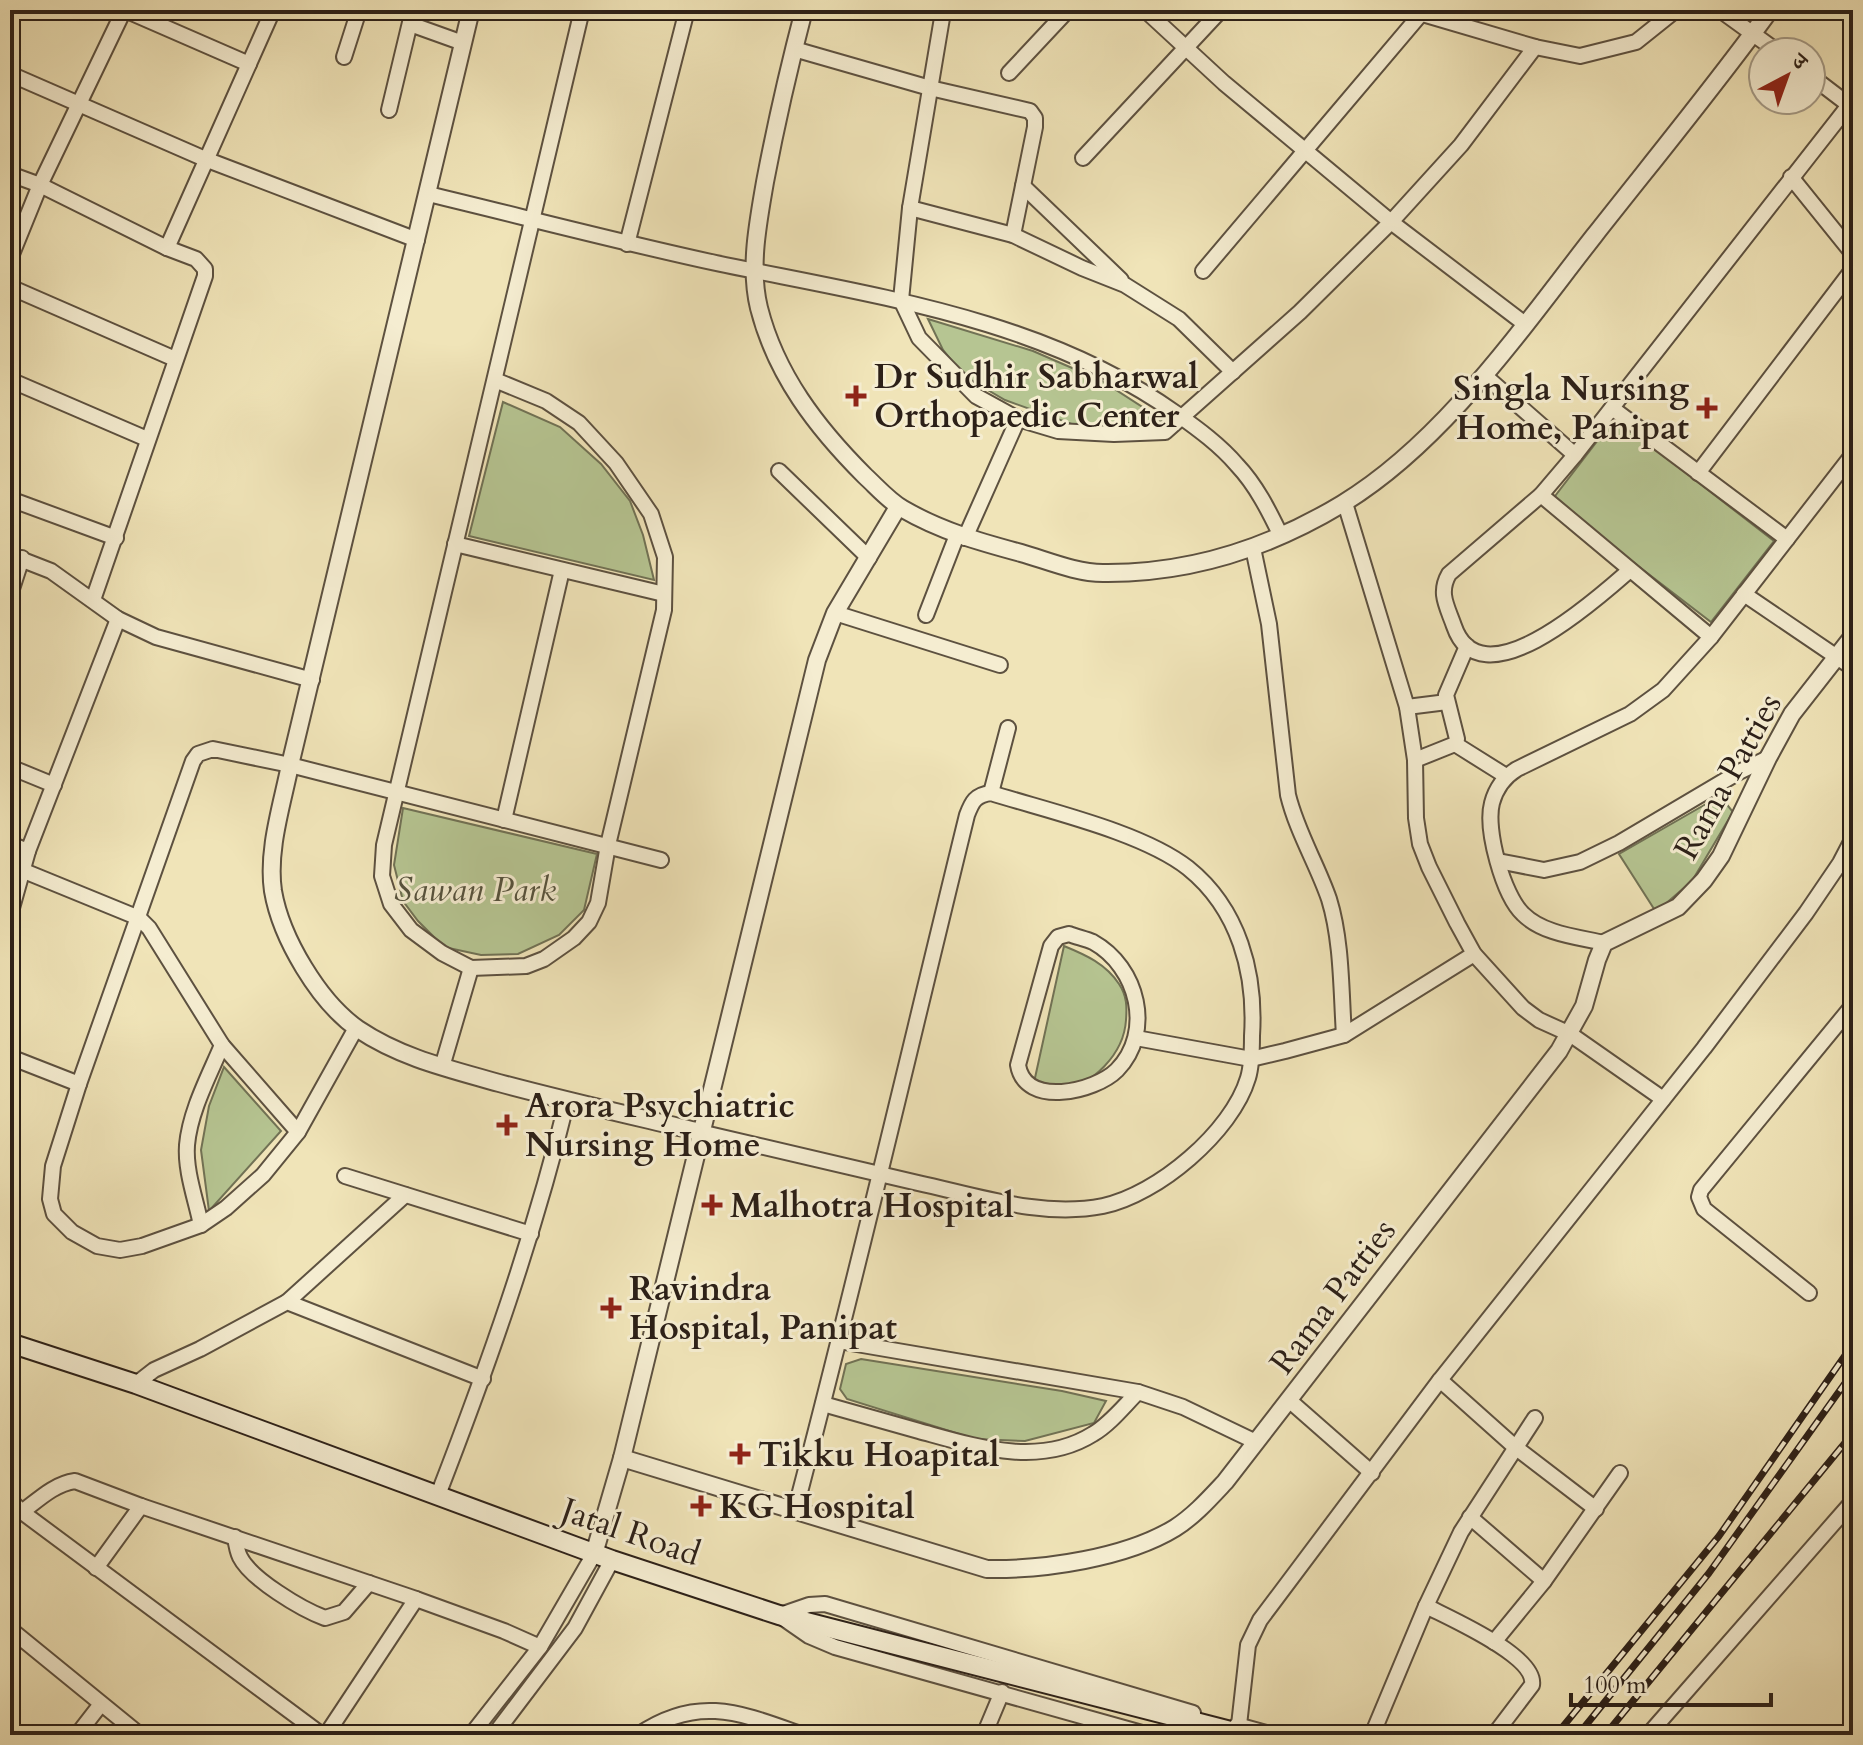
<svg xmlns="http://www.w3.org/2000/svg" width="1863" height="1745" font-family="Cardo,'Noto Serif Devanagari',serif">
<rect width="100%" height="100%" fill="#f0e4b8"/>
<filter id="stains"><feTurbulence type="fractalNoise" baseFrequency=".0025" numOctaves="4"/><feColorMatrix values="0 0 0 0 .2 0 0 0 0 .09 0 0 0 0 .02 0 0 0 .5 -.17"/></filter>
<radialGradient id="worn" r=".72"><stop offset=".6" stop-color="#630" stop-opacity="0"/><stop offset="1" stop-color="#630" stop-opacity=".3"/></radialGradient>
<g fill="#b6c592" stroke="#717255" stroke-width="2">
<polygon points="928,319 1033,351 1102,381 1164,421 1077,426 1005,400 964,376 943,350"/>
<polygon points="503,402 560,427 601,464 630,501 643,535 654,580 469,536"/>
<polygon points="1615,418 1774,541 1711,622 1552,500"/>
<polygon points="1720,796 1733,812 1692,881 1656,912 1619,854"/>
<polygon points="403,808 597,854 584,910 559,935 518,954 481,955 444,947 418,921 403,901 394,865"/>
<path d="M1064 946C1086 955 1106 964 1119 984 1127 996 1127 1007 1126 1020 1124 1053 1093 1087 1058 1090 1050 1090 1041 1088 1033 1087Z"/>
<polygon points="224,1067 281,1131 209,1211 201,1150 209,1106"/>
<polygon points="861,1359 1062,1391 1106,1401 1094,1423 1025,1441 975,1439 847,1399 840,1389 846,1364"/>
</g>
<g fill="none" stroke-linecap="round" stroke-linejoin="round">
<defs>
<g id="minor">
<polyline points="125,10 249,64"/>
<polyline points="1145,10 1224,83 1391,222 1525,324"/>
<polyline points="1409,10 1535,47 1580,56 1636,42 1676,10"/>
<polyline points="1720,10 1778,52"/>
<polyline points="943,12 910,208 901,300 919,338 976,396 1018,419 1058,431 1114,434 1165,432 1300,312 1391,222 1461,145 1535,47"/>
<polyline points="410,24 463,43"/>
<polyline points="794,49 930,88 1030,111 1035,118 1035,127 1013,235"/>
<polyline points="344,57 359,10"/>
<polyline points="1009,73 1068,10"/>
<polyline points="10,74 205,159 417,240"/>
<polyline points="1811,76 1849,105"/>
<polyline points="389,110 413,10"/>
<polyline points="1083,158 1221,10"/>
<polyline points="10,174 40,185 167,248 196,259 205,269 205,276 93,600"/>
<polyline points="1791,177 1853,254"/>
<polyline points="1023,186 1121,280"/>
<path d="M428 194C524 217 619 242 716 263 874 296 1042 318 1177 414 1198 429 1220 445 1237 465 1256 485 1269 511 1281 536"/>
<polyline points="910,208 1013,235 1082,268 1125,285 1179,319 1233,372"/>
<polyline points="627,244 687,10"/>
<polyline points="167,248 273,10"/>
<polyline points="10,259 40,185 124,10"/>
<polyline points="1203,271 1420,15"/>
<polyline points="10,287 175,359"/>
<polyline points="1484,375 1575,455"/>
<polyline points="10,380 147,439"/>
<polyline points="495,380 546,401 579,423 616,463 651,514 665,557 664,610 608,845 598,903 589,922 574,938 544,959 526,966 471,968 442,953 411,930 391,904 382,876 384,845 582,10"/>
<polyline points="1612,408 1787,539"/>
<polyline points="779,471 869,558"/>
<polyline points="1698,473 1853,269"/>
<polyline points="1541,495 1711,637"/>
<polyline points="10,499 116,538"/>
<polyline points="1345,503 1407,707 1415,760 1416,818 1420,844 1429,867 1457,923 1474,954 1523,1008 1539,1020 1570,1034 1663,1099"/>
<polyline points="965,538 1018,419"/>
<polyline points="455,544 664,594"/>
<path d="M1253 548 1269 624 1288 795C1297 832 1317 864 1329 899 1342 941 1341 991 1344 1035"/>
<polyline points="10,555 51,571 118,619 156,637 312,680"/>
<path d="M1630 570C1599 597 1481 705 1454 626 1447 606 1438 593 1449 574L1541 495 1575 455 1853 100"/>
<polyline points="1744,594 1853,668"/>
<polyline points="10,595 22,558"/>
<polyline points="835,613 1000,665"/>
<polyline points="926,615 957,535"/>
<polyline points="1407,707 1447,702"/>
<polyline points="1455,744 1506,776"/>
<polyline points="1415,760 1455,744 1457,739 1446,695 1467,646"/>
<polyline points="10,767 54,785"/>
<polyline points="991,793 1008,728"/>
<polyline points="504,820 562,570"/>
<polyline points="10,844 28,851"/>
<polyline points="1498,861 1544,870 1580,862 1619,843 1739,772 1768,758"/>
<polyline points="24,871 139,918 149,928 222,1045 298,1132"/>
<polyline points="10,915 28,851 118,619"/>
<path d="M1069 934C1077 937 1086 939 1093 942 1138 967 1154 1032 1117 1070 1095 1092 1025 1108 1018 1065L1051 946 1058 937Z"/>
<path d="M1604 943C1578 937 1543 934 1523 914 1503 895 1485 829 1492 803 1496 788 1504 777 1517 769L1630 714 1663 690 1711 637 1853 454"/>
<polyline points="356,1028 298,1132 263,1175 226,1208 201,1225 142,1246 120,1250 97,1246 72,1232 54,1214 50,1199 53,1166 79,1084 193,761 198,754 213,749 290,765 661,860"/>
<polyline points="1136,1038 1251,1059 1285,1051 1344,1035 1474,954"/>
<polyline points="10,1057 79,1084"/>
<polyline points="442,1067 471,968"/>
<path d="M700 1132C773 1149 846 1166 918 1183 978 1196 1042 1218 1103 1206 1157 1195 1232 1132 1248 1078 1252 1065 1252 1050 1252 1036 1256 973 1239 909 1188 868 1142 832 1048 811 991 793 975 795 972 802 967 815 910 1047 856 1280 795 1511"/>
<polyline points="345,1176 531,1234"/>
<path d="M201 1225C196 1200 185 1171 187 1145 190 1111 209 1076 222 1045"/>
<polyline points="1809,1293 1704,1209 1699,1197 1701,1190 1853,1005"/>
<polyline points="287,1302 405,1195"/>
<polyline points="839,1341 1138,1392 1183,1407 1256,1442"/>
<polyline points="1440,1380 1515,1447 1596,1509"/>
<polyline points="136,1384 154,1370 200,1349 287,1302 483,1379"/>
<polyline points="1290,1401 1372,1473"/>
<path d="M823 1404C855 1413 887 1422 919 1431 974 1446 1039 1468 1093 1434 1110 1424 1124 1406 1138 1392"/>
<path d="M438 1495C488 1366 534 1236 567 1101"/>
<polyline points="10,1500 22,1512 322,1735"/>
<path d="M22 1512C38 1500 54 1484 75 1481L141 1506 416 1599 504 1631 540 1647"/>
<polyline points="1470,1517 1544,1581"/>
<path d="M235 1537C236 1544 237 1551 240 1557 251 1579 301 1609 325 1618L344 1612 369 1583"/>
<polyline points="96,1568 141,1506"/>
<path d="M1426 1606C1449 1618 1537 1656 1532 1685L1494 1735"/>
<polyline points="780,1615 809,1605 825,1604 1193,1713"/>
<polyline points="783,1618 809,1636 835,1647 1149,1735"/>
<polyline points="10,1629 140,1735"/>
<polyline points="1494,1642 1544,1581 1620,1473"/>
<polyline points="1237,1725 1274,1735"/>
<polyline points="1239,1725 1248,1645 1260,1620 1440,1380 1704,1048 1806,913 1840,863 1853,838"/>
<polyline points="77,1735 101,1704"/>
<polyline points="326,1735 416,1599"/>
<polyline points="471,1735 540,1647 594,1554"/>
<polyline points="494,1735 575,1628 612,1560"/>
<path d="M638 1735C698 1694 741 1713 803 1735"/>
<polyline points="984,1735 1002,1692"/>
<polyline points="1372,1735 1426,1606 1461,1532 1535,1418"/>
<polyline points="1648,1735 1853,1501"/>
</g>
<g id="tertiary">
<path d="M471 10 290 765C282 805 267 850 273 891 281 938 319 1002 358 1029 401 1058 450 1069 499 1083 566 1101 633 1116 700 1132"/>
<path d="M804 10C789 67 776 124 765 182 758 223 749 267 759 308 776 375 817 428 865 476 877 487 889 501 903 509 941 531 980 542 1021 553 1046 560 1076 573 1103 573 1188 574 1269 548 1342 504 1443 443 1522 328 1594 236 1653 161 1714 87 1770 10"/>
<path d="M622 1458 987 1569C1044 1570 1126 1558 1175 1528 1194 1516 1210 1498 1225 1482L1559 1051 1584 1006 1597 960 1604 943 1678 907 1704 880 1721 856 1768 758 1792 714 1853 636"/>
<polyline points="594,1554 622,1458 817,660 835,613 898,507"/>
</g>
<polyline id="secondary" points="10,1343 136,1384 612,1560 779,1615 1246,1735"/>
</defs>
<use href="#minor" stroke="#5d5140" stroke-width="18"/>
<use href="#tertiary" stroke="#5d5140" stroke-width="20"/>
<use href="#secondary" stroke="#2c2018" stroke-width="22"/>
<use href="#minor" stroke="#f5edd1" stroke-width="14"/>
<use href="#tertiary" stroke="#f5edd1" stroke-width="16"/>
<use href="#secondary" stroke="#f5edd1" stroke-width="18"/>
<defs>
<g id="rail">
<polyline points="1556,1735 1719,1536 1853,1344"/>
<polyline points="1578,1735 1709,1573 1853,1372"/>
<polyline points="1605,1735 1853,1433"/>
</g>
</defs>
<use href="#rail" stroke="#2c2018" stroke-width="7"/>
<use href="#rail" stroke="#f5edd1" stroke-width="4" stroke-dasharray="12" stroke-linecap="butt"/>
</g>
<g fill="#8f2418" stroke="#f5edd1" stroke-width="3">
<path d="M852 384h8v8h8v8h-8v8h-8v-8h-8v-8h8z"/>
<path d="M1703 396h8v8h8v8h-8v8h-8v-8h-8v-8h8z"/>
<path d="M503 1113h8v8h8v8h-8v8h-8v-8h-8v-8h8z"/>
<path d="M708 1193h8v8h8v8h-8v8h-8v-8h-8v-8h8z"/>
<path d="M607 1296h8v8h8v8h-8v8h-8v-8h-8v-8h8z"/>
<path d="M736 1442h8v8h8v8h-8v8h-8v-8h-8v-8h8z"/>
<path d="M697 1494h8v8h8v8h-8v8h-8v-8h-8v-8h8z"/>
</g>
<g text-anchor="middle" stroke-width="6" stroke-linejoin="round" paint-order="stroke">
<g font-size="34" font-weight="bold" fill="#2c2018" stroke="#f5edd1" text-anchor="start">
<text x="874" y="388">Dr Sudhir Sabharwal<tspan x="874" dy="39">Orthopaedic Center</tspan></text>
<text x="1689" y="400" text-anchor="end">Singla Nursing<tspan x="1689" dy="39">Home, Panipat</tspan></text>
<text x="525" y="1117">Arora Psychiatric<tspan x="525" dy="39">Nursing Home</tspan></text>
<text x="730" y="1217">Malhotra Hospital</text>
<text x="629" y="1300">Ravindra<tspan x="629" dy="39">Hospital, Panipat</tspan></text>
<text x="758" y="1466">Tikku Hoapital</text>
<text x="719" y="1518">KG Hospital</text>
</g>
<g font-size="34" fill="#2c2018" stroke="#f5edd1">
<text transform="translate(1727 776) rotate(-61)" y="12">Rama Patties</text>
<text transform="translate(1332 1296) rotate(-53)" y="12">Rama Patties</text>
<text transform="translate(631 1531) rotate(19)" y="12">Jatal Road</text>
</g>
<g font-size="34" font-style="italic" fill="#55523d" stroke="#f5edd1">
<text x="475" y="901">Sawan Park</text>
</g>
</g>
<rect width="1863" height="1745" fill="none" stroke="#f0e4b8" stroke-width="40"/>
<rect x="12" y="12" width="1839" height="1721" fill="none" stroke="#2c2018" stroke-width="4"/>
<rect x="20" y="20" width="1823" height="1705" fill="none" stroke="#2c2018" stroke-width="2"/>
<g transform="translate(1787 76) rotate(41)"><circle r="38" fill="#f5edd1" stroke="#a59b87" stroke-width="2"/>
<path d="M0-6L14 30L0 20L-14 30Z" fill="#8f2418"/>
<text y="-12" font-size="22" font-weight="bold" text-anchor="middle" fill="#2c2018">उ</text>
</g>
<path d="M1571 1693v12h200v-12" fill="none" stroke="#2c2018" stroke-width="4"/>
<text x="1583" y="1693" font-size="24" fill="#2c2018" stroke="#f5edd1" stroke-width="6" paint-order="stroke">100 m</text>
<rect width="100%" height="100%" filter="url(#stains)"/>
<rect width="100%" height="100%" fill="url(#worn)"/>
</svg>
